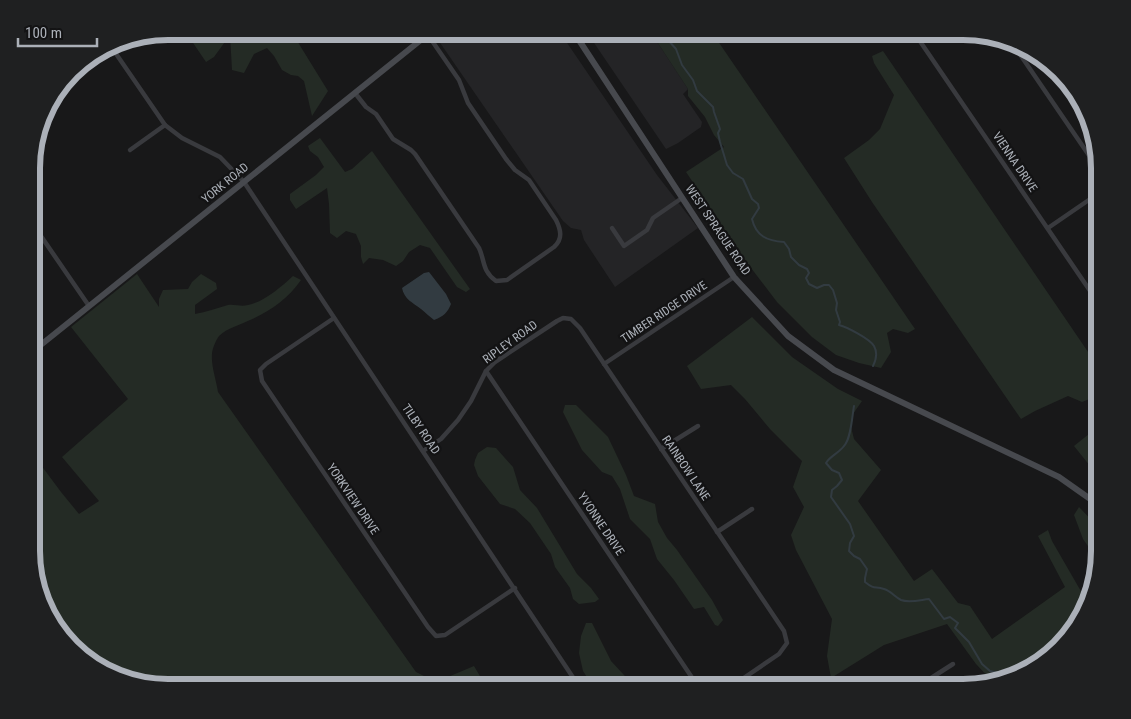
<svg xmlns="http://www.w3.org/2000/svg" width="1131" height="719" font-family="'Roboto Condensed',sans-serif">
<rect width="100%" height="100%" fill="#181819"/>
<g fill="#242426">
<polygon points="437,31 559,31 657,175 698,228 615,287 584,240 581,230 571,228 563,221 434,34"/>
<polygon points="586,31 650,31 688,89 683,94 702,122 701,127 678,143 666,149"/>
</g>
<g fill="#242b25">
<polygon points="185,31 291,31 328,91 312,116 304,81 298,76 291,75 282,70 274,56 267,48 254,54 244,73 232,70 230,35 214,57 206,62"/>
<polygon points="650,31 711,31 915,329 908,333 893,329 887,333 891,352 881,368 859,363 836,355 812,337 777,302 748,264 686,172 724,147 714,135 705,117 688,96 688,89"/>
<polygon points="883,51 1099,368 1099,397 1097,396 1082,402 1068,396 1035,411 1021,419 872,202 844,158 869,140 880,129 894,95 877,68 874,63 872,56"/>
<polygon points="320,138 345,172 352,169 372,151 470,289 466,292 457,287 430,248 420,245 409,252 403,261 396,266 383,260 369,258 363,264 361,257 361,246 356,234 346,231 337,238 330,233 329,204 327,188 296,209 290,200 290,194 316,175 324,167 318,157 310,151 308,146"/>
<path d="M137 274 159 307V299L163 290 188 289 192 282 201 274 216 283 217 289 195 305V314C206 312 217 308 228 305 235 304 241 307 248 305 264 302 281 287 293 276L301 280C288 299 270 311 250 320 240 325 227 328 219 336 216 340 212 349 212 354 211 366 216 379 218 392L416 672 436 682 474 666 487 688H168L92 665 54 627 32 569V545L37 541 32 537V453L61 492 79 514 99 501 62 457 128 399 71 327Z"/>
<polygon points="752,317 792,357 838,389 862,401 853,414 851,427 854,439 881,470 858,501 914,581 932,569 958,603 970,606 992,639 1065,587 1038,536 1048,530 1052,541 1086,600 1077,627 1031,670 992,681 976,664 947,624 884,645 831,678 827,656 832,619 796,550 791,535 804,507 793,487 802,461 770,429 745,399 731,385 701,389 687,366"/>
<polygon points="565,405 576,405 608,437 626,475 634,496 655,504 658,522 667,538 677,550 712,600 723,620 718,626 715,625 704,607 694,609 674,580 657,559 650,539 630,519 620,489 612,476 602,472 582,450 563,412"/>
<polygon points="1099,426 1099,425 1099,477 1074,446"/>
<polygon points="487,447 496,448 513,467 520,490 537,508 577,574 591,588 599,599 595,602 579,604 573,599 570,588 555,567 551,554 530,523 515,509 500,504 478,476 474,465 475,460 478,453"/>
<polygon points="1079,507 1099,528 1099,562 1083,539 1074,515"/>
<polygon points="586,623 592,623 611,661 636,688 594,688 583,671 579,653 581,636"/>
</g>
<path fill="#323b41" d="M429 272 446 294 451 304C448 312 443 317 434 320 430 317 426 313 421 309 413 303 404 299 402 288L424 273Z"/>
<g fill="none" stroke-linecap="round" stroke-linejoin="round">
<g stroke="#323b41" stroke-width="2">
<path d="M660 31 676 49 682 65 693 80 697 91 713 107 714 112 720 129 718 133 720 142 727 165 733 173 743 179 752 199 758 204 759 208 752 219C756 236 767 241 784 242L789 249 791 257 799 265 807 269 809 273 806 278 809 284 817 288 824 285H829L833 290 837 303 836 310 840 322 839 325C847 327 870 339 874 346 878 353 876 360 873 366"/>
<path d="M854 406C852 417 851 439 844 446 839 453 830 456 826 463L832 470 839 473 842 480 837 486 832 490 831 497 850 524 854 536 850 543 849 551 854 556 860 559 867 569 865 578V582C875 590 874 586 884 589 891 591 895 597 901 600 909 603 920 600 929 599L944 619 950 617 958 623 955 628 969 642 982 664 990 671 1010 676"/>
</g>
<g stroke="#393a3e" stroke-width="4.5">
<polyline points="913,31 1099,304"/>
<polyline points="110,45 165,125 182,138 220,157 244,182 580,688"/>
<polyline points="1015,47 1099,170"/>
<polyline points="71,74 111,45"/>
<path d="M355 93 366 107 376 114 393 139 411 150 415 154 479 248C485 261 482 271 496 281L507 280 554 247C563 239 561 230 556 220L529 180 515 170 506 159 468 103 459 80 428 35"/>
<polyline points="130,150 165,125"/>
<polyline points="32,223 89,306"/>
<polyline points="612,228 624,246 647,230 653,218 682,198"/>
<polyline points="1048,228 1099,193"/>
<polyline points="334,318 266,364 260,370 262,381 428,627 436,636 445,635 515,588"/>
<polyline points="604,364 734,277"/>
<polyline points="486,371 699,688"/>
<polyline points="661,449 698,426"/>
<polyline points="423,451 441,439 458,420 471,401 486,371 495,362 557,321 563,318 571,319 580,328 784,631 787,643 779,654 729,688"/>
<polyline points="717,532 752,509"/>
<polyline points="917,687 953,664"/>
</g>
<g stroke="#47494e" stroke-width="6">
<polyline points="573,31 734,277 788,336 834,370 1059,477 1093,501 1099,508"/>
<polyline points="32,352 432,31"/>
</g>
</g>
<g text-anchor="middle" stroke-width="4.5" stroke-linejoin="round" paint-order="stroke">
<g font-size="12" fill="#abb0b8" stroke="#131314">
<text transform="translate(1015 162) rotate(56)" y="4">VIENNA DRIVE</text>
<text transform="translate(225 183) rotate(-39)" y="4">YORK ROAD</text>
<text transform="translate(718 230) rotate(56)" y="4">WEST SPRAGUE ROAD</text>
<text transform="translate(664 312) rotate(-34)" y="4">TIMBER RIDGE DRIVE</text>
<text transform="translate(510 342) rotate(-36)" y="4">RIPLEY ROAD</text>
<text transform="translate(421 429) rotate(56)" y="4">TILBY ROAD</text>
<text transform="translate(686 468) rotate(56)" y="4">RAINBOW LANE</text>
<text transform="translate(353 499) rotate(56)" y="4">YORKVIEW DRIVE</text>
<text transform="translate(601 524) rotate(56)" y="4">YVONNE DRIVE</text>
</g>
</g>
<path d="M0 0H1131V719H0ZM168 40H963A128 128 0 0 1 1091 168V551A128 128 0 0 1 963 679H168A128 128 0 0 1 40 551V168A128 128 0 0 1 168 40Z" fill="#1f2021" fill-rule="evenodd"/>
<path fill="none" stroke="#abb0b8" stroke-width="6" d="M168 40H963A128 128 0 0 1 1091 168V551A128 128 0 0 1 963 679H168A128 128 0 0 1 40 551V168A128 128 0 0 1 168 40Z"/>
<path d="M18 38v8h79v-8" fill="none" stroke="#abb0b8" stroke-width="2.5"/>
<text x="25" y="38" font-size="15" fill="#abb0b8" stroke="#131314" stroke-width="4" paint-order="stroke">100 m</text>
</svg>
